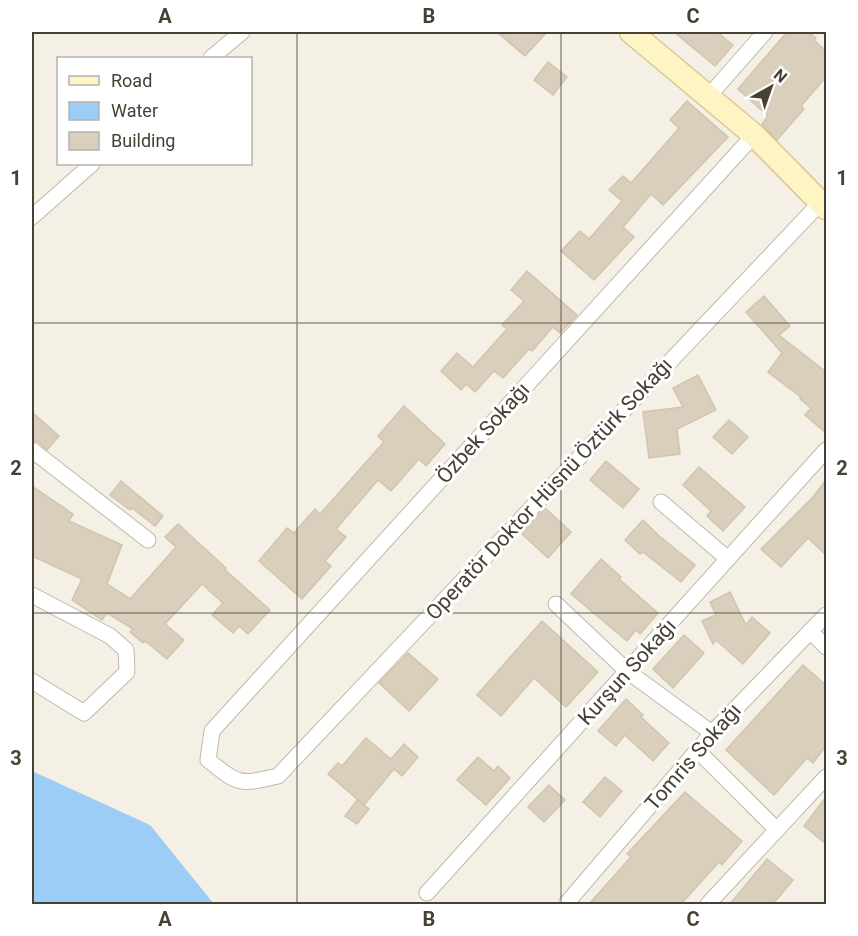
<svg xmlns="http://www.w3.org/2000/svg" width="858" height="936" font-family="Roboto,sans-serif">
<rect width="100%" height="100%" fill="#f4f0e5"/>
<polygon fill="#9ccdf6" points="32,771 150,825 214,904 32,904"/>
<g fill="#dacfbc" stroke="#d2c5ac" stroke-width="1.5">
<polygon points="497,32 547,32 525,56"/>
<polygon points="674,32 717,32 733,45 715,66"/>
<polygon points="787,32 808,32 816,38 814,40 826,51 826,77 801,106 804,109 777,140 762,124 768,116 738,89"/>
<polygon points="548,62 567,77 553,95 534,80"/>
<polygon points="687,101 728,137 663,205 651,194 623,227 634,237 594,280 561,251 580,231 589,239 622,201 609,190 623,176 631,183 679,128 670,120"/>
<polygon points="527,271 577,315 560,333 553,327 532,351 529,349 503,378 494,371 475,392 466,384 461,390 441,371 457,353 473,367 507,329 502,325 524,301 511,290"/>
<polygon points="764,296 790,326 779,335 826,372 826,433 805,415 811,408 800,399 802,398 768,372 782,353 746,312"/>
<polygon points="698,375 716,410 677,429 680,454 649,458 643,412 683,407 673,388"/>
<polygon points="404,406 445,444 426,466 419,459 391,491 378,480 336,529 346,537 325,561 331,566 302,599 259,561 287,528 294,533 315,509 320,514 384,442 378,436"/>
<polygon points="32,412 59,436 47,450 38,442 32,440"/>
<polygon points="729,420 748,437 732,454 713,437"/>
<polygon points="606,461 639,489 623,508 590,480"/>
<polygon points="699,467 745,507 723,531 707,516 711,511 683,485"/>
<polygon points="826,480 826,555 808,538 781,567 761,549 813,497"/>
<polygon points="121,481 163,516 155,526 132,508 130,510 110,495"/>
<polygon points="32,486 73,514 69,521 122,545 107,584 130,599 176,547 165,537 178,524 226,568 224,569 270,610 248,634 239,626 233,633 212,615 223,603 202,584 165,624 184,640 167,659 145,641 143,643 130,632 133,629 107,613 102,620 72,600 82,579 32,556"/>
<polygon points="545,508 571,532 548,558 521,533"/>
<polygon points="643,520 657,534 695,565 681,582 643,552 640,554 625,540"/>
<polygon points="601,559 621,577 619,579 658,613 640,634 636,630 627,641 571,594"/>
<polygon points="730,592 746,625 752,617 770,633 743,664 716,640 713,644 702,621 716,615 710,602"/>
<polygon points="542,621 598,672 566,707 534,678 501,716 477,695"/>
<polygon points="684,635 704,653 673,688 653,669"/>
<polygon points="408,653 438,679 409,711 379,683"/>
<polygon points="803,665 826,685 826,746 813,763 807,758 774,795 726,750"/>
<polygon points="626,699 643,715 641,717 669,743 653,761 625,735 616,746 598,731"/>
<polygon points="366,738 391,759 404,744 418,757 402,776 394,769 364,805 328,774 338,763 342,766"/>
<polygon points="478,757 494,771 498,766 510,778 486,805 457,780"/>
<polygon points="605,777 622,791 600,817 583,802"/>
<polygon points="549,785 565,800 544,822 528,807"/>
<polygon points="685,792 742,841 722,865 719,862 681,904 589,904 631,857 627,854"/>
<polygon points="826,797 826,844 804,826"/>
<polygon points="357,800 369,809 357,824 345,816"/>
<polygon points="767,859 793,880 773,904 730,904"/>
</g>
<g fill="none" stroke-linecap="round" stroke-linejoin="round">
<defs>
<g id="street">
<polyline points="211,58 242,32"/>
<polyline points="708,97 765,32"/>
<path d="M754 135 212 731 208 760C239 785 239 785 278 776L821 202"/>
<polyline points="32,217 92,164"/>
<polyline points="32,450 148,540"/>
<polyline points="661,502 728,559"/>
<polyline points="32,595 110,636 126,650 127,672 84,713 32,681"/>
<polyline points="556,604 627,671 712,733"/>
<polyline points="810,631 826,647"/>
<polyline points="697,750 777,830"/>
<polyline points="427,893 826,450"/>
<polyline points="566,904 712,733 826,615"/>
<polyline points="708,904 826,777"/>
</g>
<polyline id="secondary" points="631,32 754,135 826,208"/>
</defs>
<use href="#street" stroke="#c0b9a7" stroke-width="17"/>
<use href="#secondary" stroke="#d7c891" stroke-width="25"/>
<use href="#street" stroke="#fff" stroke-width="15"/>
<use href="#secondary" stroke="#fff4c4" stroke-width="22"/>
</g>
<path fill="none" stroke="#474034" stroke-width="1.5" stroke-opacity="0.55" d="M297 32V904M561 32V904M32 323H826M32 613H826"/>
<g text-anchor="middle" stroke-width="6" stroke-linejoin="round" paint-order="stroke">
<g font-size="21" fill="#474034" stroke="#fff">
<text transform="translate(483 433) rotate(-48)" y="7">Özbek Sokağı</text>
<text transform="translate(549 489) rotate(-47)" y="7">Operatör Doktor Hüsnü Öztürk Sokağı</text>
<text transform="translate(627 672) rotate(-48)" y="7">Kurşun Sokağı</text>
<text transform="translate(693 757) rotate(-49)" y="7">Tomris Sokağı</text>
</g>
</g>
<rect width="858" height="936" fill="none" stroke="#ffffff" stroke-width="66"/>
<rect x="57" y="57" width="195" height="108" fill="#ffffff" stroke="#b5b3ae" stroke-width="1.5"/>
<rect x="69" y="76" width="30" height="9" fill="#fff4c4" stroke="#b5b3ae" stroke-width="1.5"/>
<text x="111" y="87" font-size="18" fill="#474034">Road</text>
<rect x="69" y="102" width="30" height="18" fill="#9ccdf6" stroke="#b5b3ae" stroke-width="1.5"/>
<text x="111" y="117" font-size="18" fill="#474034">Water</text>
<rect x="69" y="132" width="30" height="18" fill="#dacfbc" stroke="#b5b3ae" stroke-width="1.5"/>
<text x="111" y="147" font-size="18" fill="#474034">Building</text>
<g transform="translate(771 87) rotate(40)" stroke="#ffffff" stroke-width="4.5" paint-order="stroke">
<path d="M0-4.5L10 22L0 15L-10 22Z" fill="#474034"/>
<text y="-9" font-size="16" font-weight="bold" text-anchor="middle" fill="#474034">N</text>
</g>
<rect x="33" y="33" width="792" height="870" fill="none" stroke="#474034" stroke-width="2"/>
<g font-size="20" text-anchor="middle" font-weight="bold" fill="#474034">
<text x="165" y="23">A</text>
<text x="429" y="23">B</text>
<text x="693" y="23">C</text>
<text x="16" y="185">1</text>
<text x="842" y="185">1</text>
<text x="16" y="475">2</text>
<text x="842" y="475">2</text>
<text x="16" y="765">3</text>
<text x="842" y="765">3</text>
<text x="165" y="926">A</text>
<text x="429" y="926">B</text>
<text x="693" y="926">C</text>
</g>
</svg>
